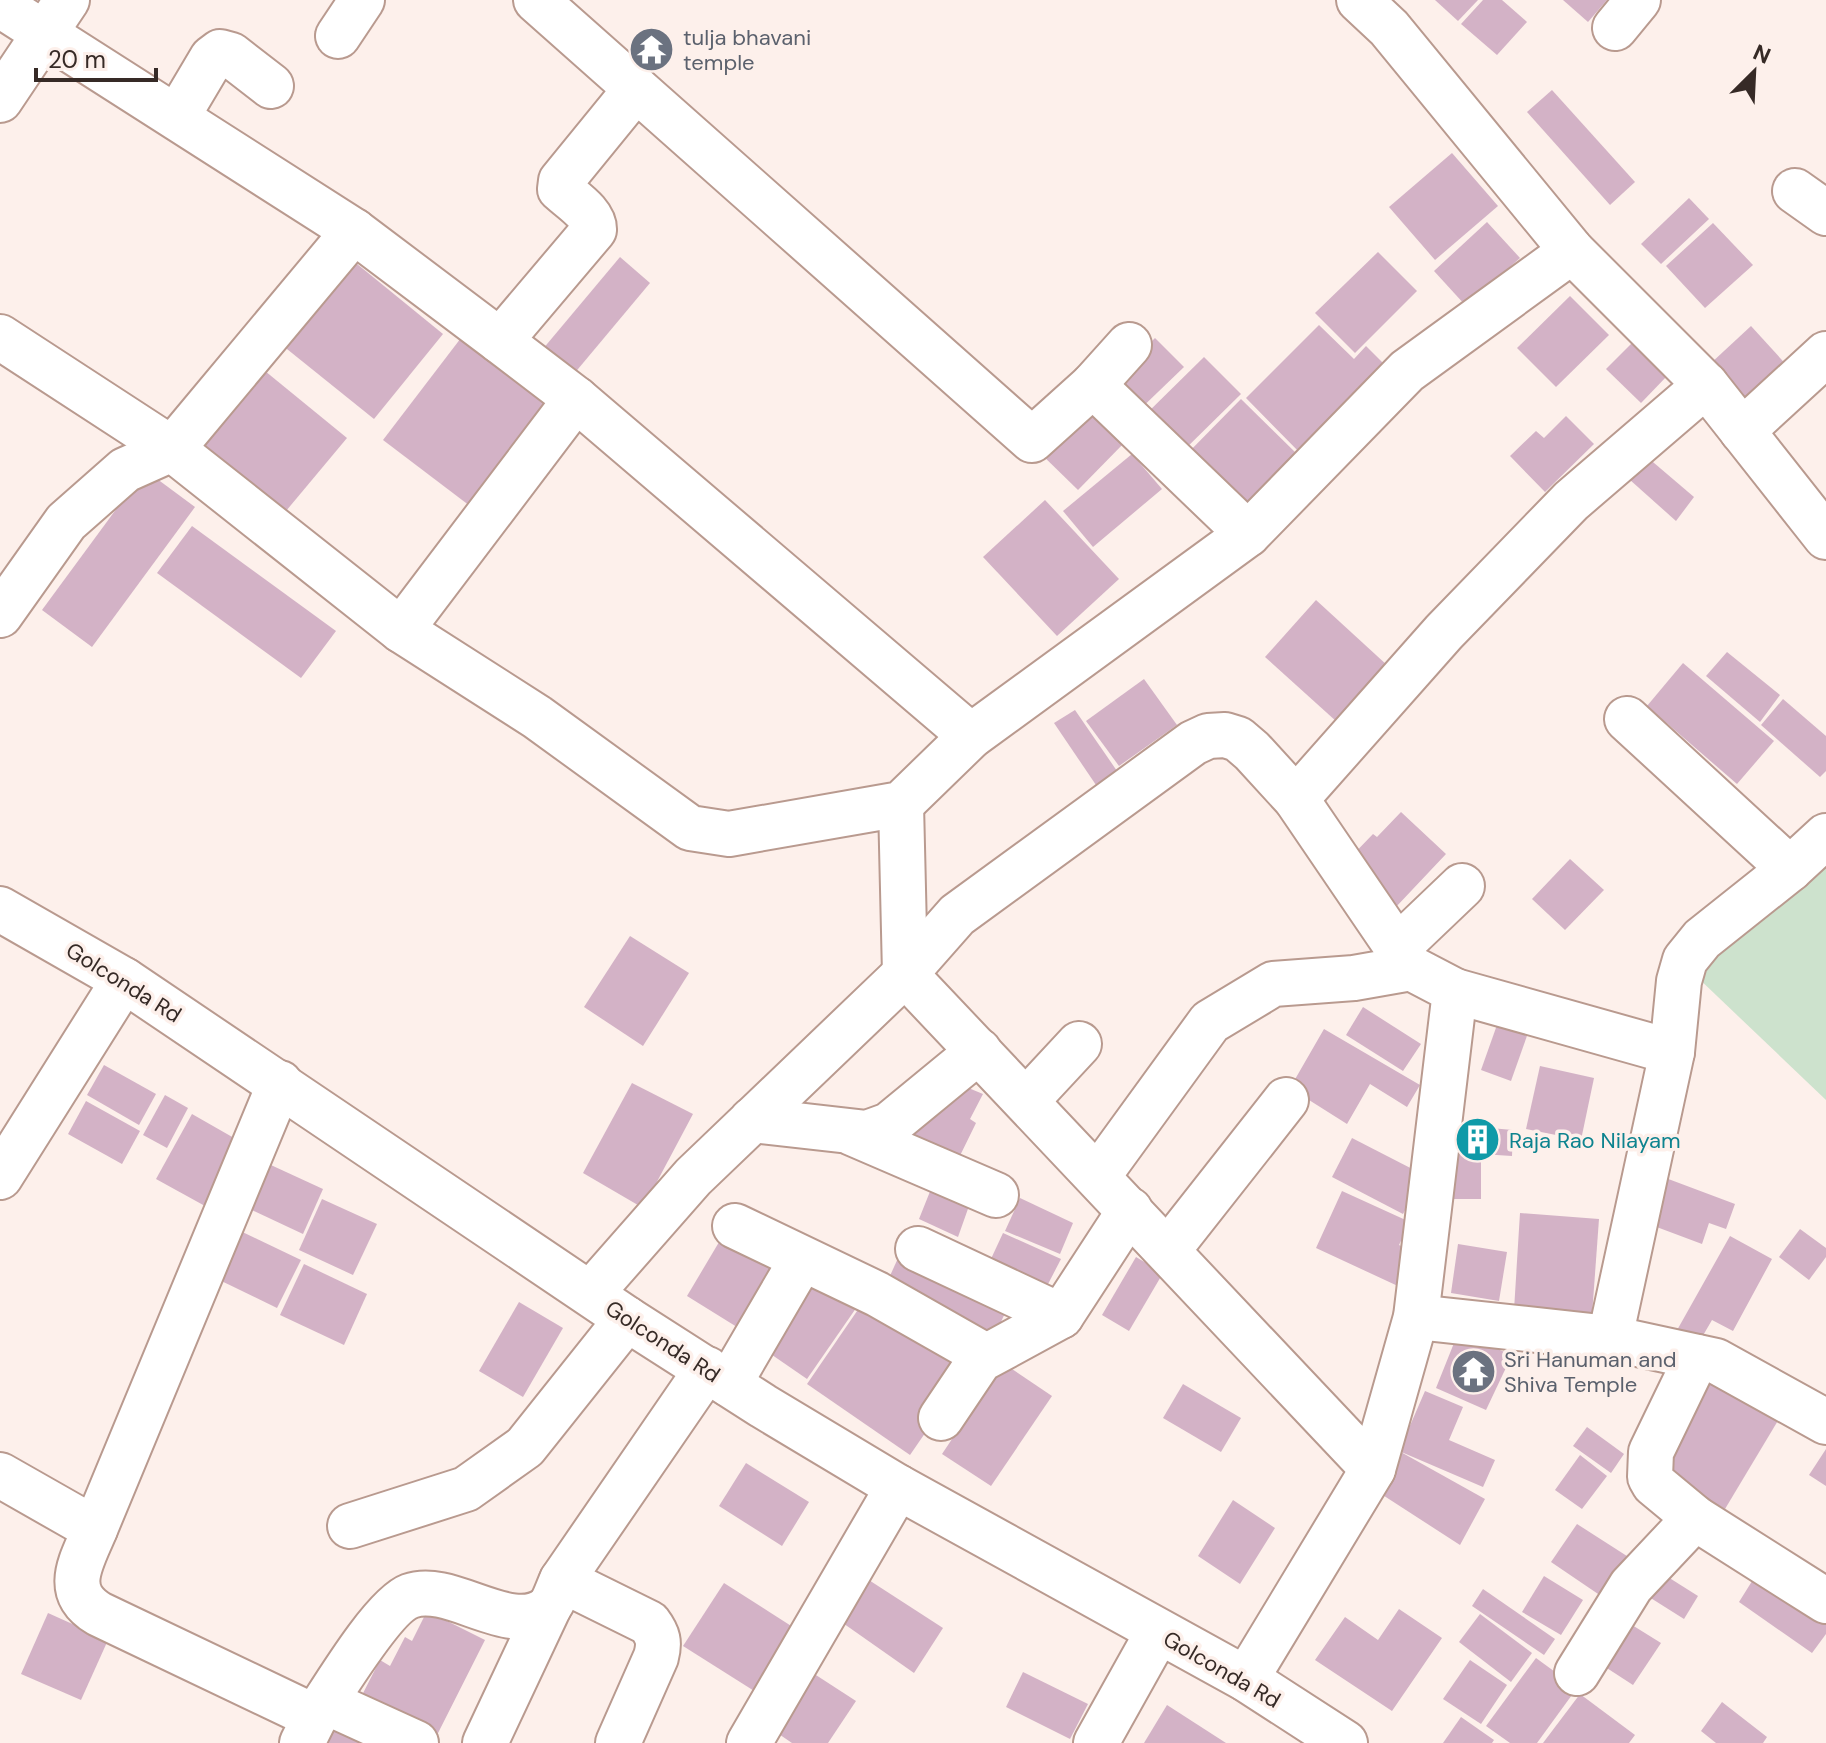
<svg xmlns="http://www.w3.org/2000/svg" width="1826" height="1743" font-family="'DM Sans',sans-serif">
<rect width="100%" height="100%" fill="#fdf0eb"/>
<polygon fill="#cde2cd" points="1826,864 1826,1100 1695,975"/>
<g fill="#d3b2c6">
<polygon points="1435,0 1478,0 1458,21"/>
<polygon points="1483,0 1502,0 1527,22 1497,55 1461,24"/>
<polygon points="1563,0 1607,0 1588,22"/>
<polygon points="1552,90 1635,182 1610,205 1527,112"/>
<polygon points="1452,153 1498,206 1435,260 1389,207"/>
<polygon points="1689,198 1709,219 1661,264 1641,244"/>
<polygon points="1487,222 1520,258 1466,306 1434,271"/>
<polygon points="1713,223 1753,265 1705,308 1666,266"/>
<polygon points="1378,252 1417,291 1355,353 1315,313"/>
<polygon points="346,255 443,334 374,419 277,341"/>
<polygon points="620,257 650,283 568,381 537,356"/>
<polygon points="1570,296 1609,335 1556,387 1517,348"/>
<polygon points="1319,325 1354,359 1366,346 1390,370 1303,456 1246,398"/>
<polygon points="1751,326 1792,371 1751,408 1710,364"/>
<polygon points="464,334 551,400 470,506 383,440"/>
<polygon points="1155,338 1184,367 1132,417 1104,389"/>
<polygon points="1633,342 1668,375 1641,403 1606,369"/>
<polygon points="1204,357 1241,394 1176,458 1139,421"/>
<polygon points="254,362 347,438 276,523 184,445"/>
<polygon points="1241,399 1298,455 1237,517 1180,461"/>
<polygon points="1084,400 1126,441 1078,490 1036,449"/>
<polygon points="1566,416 1594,444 1545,492 1510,456 1536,431 1544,438"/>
<polygon points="1640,451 1694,497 1676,521 1620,471"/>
<polygon points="1132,454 1162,489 1093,547 1063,511"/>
<polygon points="145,470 195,507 92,647 42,610"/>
<polygon points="1045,500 1119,579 1057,636 983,557"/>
<polygon points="192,526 336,631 301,678 157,573"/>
<polygon points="1316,600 1388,666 1337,722 1265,657"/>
<polygon points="1727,652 1780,695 1760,722 1706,676"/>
<polygon points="1683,663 1774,741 1737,784 1647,706"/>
<polygon points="1144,679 1177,725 1119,766 1086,721"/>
<polygon points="1783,699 1826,736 1826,771 1820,777 1761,725"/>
<polygon points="1075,710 1117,771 1096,785 1054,723"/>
<polygon points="1401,812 1446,854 1395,908 1346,862 1373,834 1377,837"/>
<polygon points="1570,859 1604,890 1565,930 1532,899"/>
<polygon points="630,936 689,973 643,1046 584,1007"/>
<polygon points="1363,1007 1421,1044 1403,1071 1346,1035"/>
<polygon points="1503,1008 1533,1019 1511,1081 1481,1070"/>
<polygon points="1324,1029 1420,1085 1407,1107 1370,1084 1347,1124 1290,1088"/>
<polygon points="104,1065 156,1094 139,1125 87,1095"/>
<polygon points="1540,1066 1594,1078 1581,1140 1526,1129"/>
<polygon points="954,1082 983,1094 970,1119 976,1123 952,1172 905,1142"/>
<polygon points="632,1083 693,1114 643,1208 583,1173"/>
<polygon points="165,1095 188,1108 167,1148 143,1135"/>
<polygon points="86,1101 140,1131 122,1164 68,1134"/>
<polygon points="192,1114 241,1142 205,1206 156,1179"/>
<polygon points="1444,1124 1513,1130 1512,1156 1481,1154 1481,1199 1439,1199"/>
<polygon points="1352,1138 1424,1175 1403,1214 1332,1177"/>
<polygon points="260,1160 323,1189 303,1234 239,1204"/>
<polygon points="937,1174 975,1189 958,1237 919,1219"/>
<polygon points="1663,1177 1735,1204 1726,1229 1709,1223 1702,1244 1646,1223"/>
<polygon points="1342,1191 1410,1222 1399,1245 1415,1253 1400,1287 1316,1248"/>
<polygon points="1020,1198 1073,1223 1060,1254 1005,1231"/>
<polygon points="322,1199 377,1224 353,1275 299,1250"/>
<polygon points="1520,1213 1599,1219 1592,1315 1514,1310"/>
<polygon points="232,1227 301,1260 277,1308 209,1275"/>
<polygon points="728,1227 785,1264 745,1332 687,1296"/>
<polygon points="1800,1229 1826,1248 1826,1257 1809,1280 1779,1257"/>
<polygon points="1003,1233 1061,1259 1046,1288 990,1261"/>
<polygon points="1730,1236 1772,1259 1733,1331 1712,1320 1698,1344 1676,1332"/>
<polygon points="1458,1244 1507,1252 1499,1301 1451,1293"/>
<polygon points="899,1256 1009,1304 993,1340 884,1289"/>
<polygon points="1136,1257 1163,1273 1129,1331 1102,1315"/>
<polygon points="304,1264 367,1294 344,1345 280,1315"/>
<polygon points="809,1266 861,1301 807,1379 756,1344"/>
<polygon points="868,1295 972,1365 910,1455 807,1384"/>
<polygon points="519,1302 563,1328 523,1397 479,1371"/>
<polygon points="1458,1333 1512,1355 1486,1410 1436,1388"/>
<polygon points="1003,1363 1052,1396 991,1486 942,1454"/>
<polygon points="1710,1372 1782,1414 1725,1509 1657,1469"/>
<polygon points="1183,1384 1241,1418 1221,1452 1163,1418"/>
<polygon points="1425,1391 1463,1407 1449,1440 1495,1460 1483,1487 1399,1451"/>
<polygon points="1587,1427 1624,1454 1611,1473 1573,1446"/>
<polygon points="1826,1449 1826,1486 1809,1475"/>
<polygon points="1399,1451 1485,1499 1460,1545 1375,1490"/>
<polygon points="1580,1455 1607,1476 1582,1509 1555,1490"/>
<polygon points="746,1463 809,1502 782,1546 719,1506"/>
<polygon points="1233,1500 1275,1528 1240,1584 1198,1556"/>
<polygon points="1577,1524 1630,1558 1604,1598 1551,1562"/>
<polygon points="1652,1567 1698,1596 1684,1619 1638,1590"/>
<polygon points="858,1573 943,1628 914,1673 830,1614"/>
<polygon points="1544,1576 1583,1600 1561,1635 1522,1612"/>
<polygon points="1754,1578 1826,1609 1826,1634 1812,1653 1739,1602"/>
<polygon points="724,1583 799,1631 759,1694 683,1646"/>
<polygon points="1483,1589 1555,1639 1544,1655 1472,1606"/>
<polygon points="1399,1609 1442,1638 1392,1711 1315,1660 1345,1617 1378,1640"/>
<polygon points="427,1611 485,1640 435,1739 359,1701 380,1660 390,1666 405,1637 412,1641"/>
<polygon points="48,1613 108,1640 81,1700 21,1674"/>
<polygon points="1480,1614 1532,1653 1511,1682 1459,1642"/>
<polygon points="1624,1620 1661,1643 1633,1685 1596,1661"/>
<polygon points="1536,1658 1577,1688 1537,1743 1510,1743 1486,1726"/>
<polygon points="1470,1660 1507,1685 1481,1724 1443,1699"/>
<polygon points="802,1666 856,1701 828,1743 792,1743 764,1724"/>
<polygon points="1023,1672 1088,1704 1070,1739 1006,1707"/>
<polygon points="1580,1694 1635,1735 1629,1743 1543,1743"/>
<polygon points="1722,1702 1767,1737 1763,1743 1716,1743 1701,1731"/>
<polygon points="1167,1705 1226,1743 1144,1743"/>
<polygon points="339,1711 401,1743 323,1743"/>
<polygon points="1461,1717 1494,1740 1492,1743 1443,1743"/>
</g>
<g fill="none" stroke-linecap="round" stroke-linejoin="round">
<defs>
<g id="street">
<polyline points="536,0 1032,440 1093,385 1129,345"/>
<polyline points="1359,0 1389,28 1572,251 1706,385 1826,537"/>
<polyline points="0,5 354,231 500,341 576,399 971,736"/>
<polyline points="1615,28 1638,0"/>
<polyline points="338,36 362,0"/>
<polyline points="0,100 67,0"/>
<polyline points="177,117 212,58 220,52 231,55 271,86"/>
<polyline points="1795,191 1826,213"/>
<polyline points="0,337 172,449 354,231"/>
<path d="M500 341 594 230C595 214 572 200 560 189L561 181 636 89"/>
<polyline points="1093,385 1248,534"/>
<polyline points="1742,431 1826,354"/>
<polyline points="0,615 66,522 125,470 172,449 401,630 537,717 690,828 729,834 901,804 971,736 1248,534 1407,371 1572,251"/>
<polyline points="401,630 576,399"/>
<polyline points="1627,719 1790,869"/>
<polyline points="1296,799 1444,632 1571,501 1706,385"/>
<polyline points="901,804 905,974 1373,1469"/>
<polyline points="1397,948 1462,886"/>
<polyline points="1455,991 1672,1052 1610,1338"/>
<polyline points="1672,1052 1679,981 1685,960 1702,939 1790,869 1826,836"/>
<path d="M280 1083 95 1529C82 1561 61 1591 99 1614L315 1717 302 1743"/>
<polyline points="1026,1101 1079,1044"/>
<polyline points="752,1120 867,1133 889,1125 979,1051"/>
<polyline points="852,1133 996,1195"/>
<polyline points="1098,1176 1210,1022 1273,984 1354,978 1411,968"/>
<polyline points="0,1177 124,980"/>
<polyline points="735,1226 877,1294 986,1356"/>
<polyline points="918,1249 1061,1316"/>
<polyline points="1168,1250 1286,1100"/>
<polyline points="591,1293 693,1177 905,974 957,915 1193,743 1208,736 1225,735 1238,739 1252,751 1296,799 1411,968 1455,991 1416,1317 1373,1469 1246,1679"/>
<polyline points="1416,1317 1610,1338 1716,1361 1826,1422"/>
<polyline points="1697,1357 1651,1452 1650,1477 1654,1484 1695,1518 1826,1601"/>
<polyline points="729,1384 802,1259"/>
<polyline points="941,1418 980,1360 1061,1316 1130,1210"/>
<polyline points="0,1475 95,1529"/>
<polyline points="350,1526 466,1489 525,1447 627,1319"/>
<path d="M562 1580 649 1623C658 1635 660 1642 656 1657L618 1743"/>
<polyline points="1577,1673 1631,1586 1695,1518"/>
<polyline points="326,1702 416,1743"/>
<path d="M315 1717C333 1690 383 1606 410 1596 451 1581 511 1638 548 1608 554 1602 558 1588 562 1580L707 1369"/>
<polyline points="485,1743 549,1607"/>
<polyline points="749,1743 898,1487"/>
<polyline points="1096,1743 1158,1632"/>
</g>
<polyline id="secondary" points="0,909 124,980 627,1319 763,1406 898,1487 1246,1679 1345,1743"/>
</defs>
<use href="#street" stroke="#b99a8f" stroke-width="48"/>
<use href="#secondary" stroke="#b99a8f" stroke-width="48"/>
<use href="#street" stroke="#fff" stroke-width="44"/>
<use href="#secondary" stroke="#fff" stroke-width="44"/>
</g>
<defs>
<symbol id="temple-disc" viewBox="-11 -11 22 22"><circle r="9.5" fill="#6b7280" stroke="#fdf0eb"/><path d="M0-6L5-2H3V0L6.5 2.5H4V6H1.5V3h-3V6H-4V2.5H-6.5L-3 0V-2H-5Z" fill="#fff"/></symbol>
<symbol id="building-disc" viewBox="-11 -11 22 22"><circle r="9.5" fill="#0f9aa8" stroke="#fdf0eb"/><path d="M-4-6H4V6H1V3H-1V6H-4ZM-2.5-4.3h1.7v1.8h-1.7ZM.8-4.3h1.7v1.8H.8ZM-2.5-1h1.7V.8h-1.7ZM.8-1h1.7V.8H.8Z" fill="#fff"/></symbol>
</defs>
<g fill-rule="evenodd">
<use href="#temple-disc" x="626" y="24" width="51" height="51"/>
<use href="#building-disc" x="1452" y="1114" width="51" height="51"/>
<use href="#temple-disc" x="1448" y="1346" width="51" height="51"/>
</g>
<g text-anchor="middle" stroke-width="7" stroke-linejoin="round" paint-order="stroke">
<g font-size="22" fill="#5b616d" stroke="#fdf0eb" text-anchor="start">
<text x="683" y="45">tulja bhavani<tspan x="683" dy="25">temple</tspan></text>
<text x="1504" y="1367">Sri Hanuman and<tspan x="1504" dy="25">Shiva Temple</tspan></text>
</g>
<g font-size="22" fill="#362a26" stroke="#fdf0eb">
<text transform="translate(124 982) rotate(32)" y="8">Golconda Rd</text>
<text transform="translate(663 1341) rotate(33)" y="8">Golconda Rd</text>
<text transform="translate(1222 1669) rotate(30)" y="8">Golconda Rd</text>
</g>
<g font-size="22" fill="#0d838f" stroke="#fdf0eb" text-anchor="start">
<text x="1509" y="1148">Raja Rao Nilayam</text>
</g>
</g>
<g transform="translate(1754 72) rotate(24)" stroke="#fdf0eb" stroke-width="6" paint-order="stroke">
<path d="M0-6L14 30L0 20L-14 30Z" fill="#362a26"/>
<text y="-12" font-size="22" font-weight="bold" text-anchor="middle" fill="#362a26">N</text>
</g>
<path d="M36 68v12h120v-12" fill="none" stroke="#362a26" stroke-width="4"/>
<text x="48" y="68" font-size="24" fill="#362a26" stroke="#fdf0eb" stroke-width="6" paint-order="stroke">20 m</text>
</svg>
